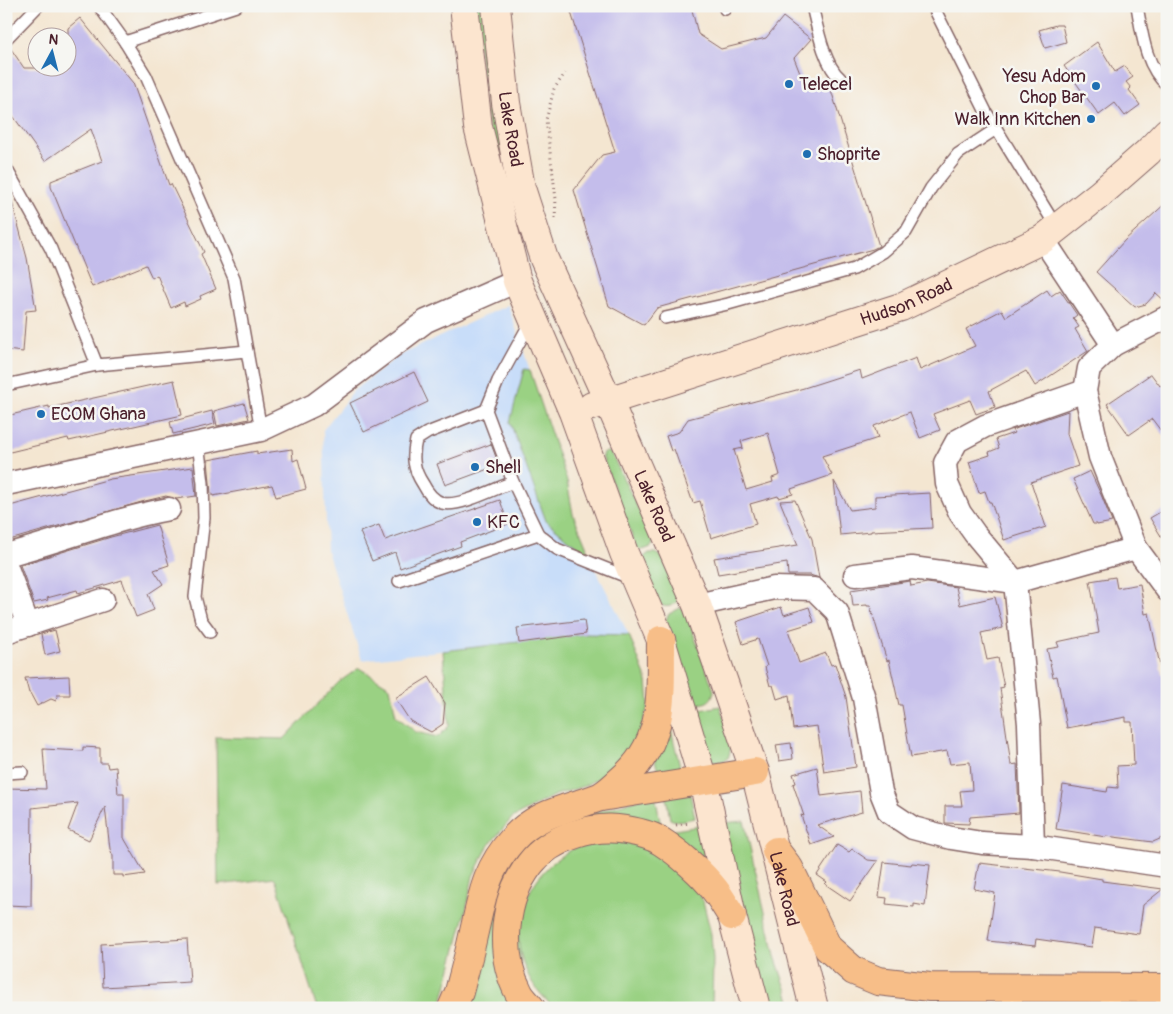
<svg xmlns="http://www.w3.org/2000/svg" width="1173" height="1014" font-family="Pangolin,sans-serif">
<rect width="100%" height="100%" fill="#f6f6f2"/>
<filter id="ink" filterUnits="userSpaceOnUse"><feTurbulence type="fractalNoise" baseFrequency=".02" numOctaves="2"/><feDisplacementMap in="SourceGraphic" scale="10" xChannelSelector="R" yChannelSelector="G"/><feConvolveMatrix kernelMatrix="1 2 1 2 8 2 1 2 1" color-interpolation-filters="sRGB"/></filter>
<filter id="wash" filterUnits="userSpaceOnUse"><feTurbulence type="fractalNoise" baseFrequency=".0096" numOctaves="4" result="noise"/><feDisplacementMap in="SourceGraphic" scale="20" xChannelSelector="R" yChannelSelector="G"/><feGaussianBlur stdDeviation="1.12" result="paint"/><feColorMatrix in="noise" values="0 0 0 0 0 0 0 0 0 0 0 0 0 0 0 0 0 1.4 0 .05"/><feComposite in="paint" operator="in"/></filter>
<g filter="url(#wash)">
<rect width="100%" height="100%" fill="#f4e6d1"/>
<polygon fill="#c8ddf9" points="508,305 567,481 573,514 586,545 588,555 629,635 586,634 362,660 327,551 323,430 354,390 400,355"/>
<g fill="#9ad183" stroke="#727857">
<polygon points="474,6 487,6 516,210 510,210 490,134"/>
<polygon points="524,369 530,370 567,481 573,514 586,545 588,555 546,521 510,422"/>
<polygon points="607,452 611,453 652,537 653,544 651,547 643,550 637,549 602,456 603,453"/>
<path d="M649 553H656L661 556C666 565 680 589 678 599 675 607 664 609 659 603 653 596 646 572 642 563L644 557Z"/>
<path d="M680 608 683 609 687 616 714 691C712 700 708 703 699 704L693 701 665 622 669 614Z"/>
<polygon points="586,634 629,635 647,681 649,704 635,745 617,768 584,786 553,796 512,818 489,845 473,876 466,911 442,1002 437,1008 317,1008 275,878 218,885 216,737 284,739 339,682 359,668 390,687 396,716 416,732 438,737 449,726 443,651"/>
<path d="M720 706C725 723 735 742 728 758L721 762H712L707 758 695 711Z"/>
<polygon points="669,721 680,767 673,772 659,775 654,757"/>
<path d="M689 788 695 818C687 819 677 823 670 819L666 796Z"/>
<polygon points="655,794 661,827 628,819 518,867 521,1008 464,1008 472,987 486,944 491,914 499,882 512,861 534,838 556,825"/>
<polygon points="744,821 775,956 792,1006 763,1008 724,823"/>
<polygon points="699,826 704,854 703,857 673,834 675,830"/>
<path d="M629 841 660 852 695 886 703 901 711 934 713 959 712 1008H554C542 996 531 984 525 968 506 921 533 864 580 846 596 840 613 841 629 841Z"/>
</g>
<g id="blocks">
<g fill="#c4bdeb" fill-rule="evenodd">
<polygon points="569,6 691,6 698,34 721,49 766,38 783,17 811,39 794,58 805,86 828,80 879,246 873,249 657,308 644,325 609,306 574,190 602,155 615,152"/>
<polygon points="80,18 133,83 169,185 171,184 204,252 201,254 216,289 200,296 201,299 185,306 184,302 171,308 157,275 152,278 146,265 92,287 51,187 51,181 102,161 91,129 45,161 6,106 6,46 9,46 24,68 68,68 68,28"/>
<polygon points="1056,25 1062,25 1066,42 1045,48 1039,30"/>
<polygon points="1097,42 1115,72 1125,66 1133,77 1126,82 1131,88 1129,90 1140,105 1125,116 1115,103 1099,115 1064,66"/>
<polygon points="11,198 27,258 36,310 26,311 23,352 6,350 6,199"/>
<polygon points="1167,202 1167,303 1156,293 1146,304 1135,307 1096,272 1125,240"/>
<path d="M1047 290 1051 296 1060 290 1077 315 1073 318 1079 327 1075 329 1088 351 1035 386 1026 371 989 391 995 407 976 414 970 400 933 414 940 430 920 438 910 412 874 426 878 438 822 456 832 475 791 489 793 494 779 498 778 496 750 504 756 524 711 538 700 501 693 503 674 449 671 451 666 436 679 432 688 419 804 388 860 370 862 379 916 358 920 370 975 346 966 329 1002 310 1006 317ZM768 433 780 475 772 478 773 482 746 490 734 450 743 448 741 441Z"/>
<polygon points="414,372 428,402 364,432 350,403"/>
<polygon points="1151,374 1160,386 1167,382 1167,439 1152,419 1129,435 1107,404"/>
<polygon points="174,380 182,415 69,441 68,438 6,453 6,416 49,406 49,408"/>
<polygon points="244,403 249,419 217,426 214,411"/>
<polygon points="212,411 215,424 173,434 170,422"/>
<polygon points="1068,411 1067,434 1078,466 1031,482 1046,527 1004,540 991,502 989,502 985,491 979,493 969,462 990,455 989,452 999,448 996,439 1014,433 1012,430"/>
<polygon points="491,444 499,465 445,485 437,464"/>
<polygon points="292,449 293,461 298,459 306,489 276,497 272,485 213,496 213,493 211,494 208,460 257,451 257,454"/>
<polygon points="193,467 196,496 176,499 166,496 145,501 6,541 6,507 110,479"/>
<polygon points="1090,471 1102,497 1112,522 1097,525 1097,524 1093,524 1073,479"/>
<polygon points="834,481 850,510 875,507 875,496 930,493 932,528 871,531 871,532 840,535"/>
<polygon points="500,500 508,524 460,542 461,546 400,568 395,552 372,561 360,532 379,525 385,540"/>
<polygon points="795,500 812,539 819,578 810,575 788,575 787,563 718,574 714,558 798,545 780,501"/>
<polygon points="1167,508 1167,546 1150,518"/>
<polygon points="157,525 169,565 154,570 163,584 148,594 154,610 136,617 122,580 78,593 77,590 47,598 48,600 34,603 20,565 111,537"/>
<polygon points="1115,577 1117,588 1140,584 1145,614 1149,613 1162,675 1167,674 1167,830 1162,838 1153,842 1106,836 1106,837 1056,829 1063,785 1107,792 1108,787 1118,788 1117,766 1134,765 1132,722 1126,722 1126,717 1067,728 1057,676 1053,677 1047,649 1059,647 1057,642 1099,633 1090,581"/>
<polygon points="910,581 911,586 927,583 956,587 960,605 995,597 1003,628 981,633 987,660 998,658 1004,687 1000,688 1011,765 1017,764 1019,813 970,817 969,824 945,823 945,806 962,806 960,791 972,790 970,762 950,764 947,751 911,757 902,705 899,705 889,660 887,661 870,606 867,606 867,605 853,606 851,590"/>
<polygon points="781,607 784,615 809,607 814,622 788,630 799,663 826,653 831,665 835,664 846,697 856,767 824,772 817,726 793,729 789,695 777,699 773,685 770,686 765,667 767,666 758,639 743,644 736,622"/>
<polygon points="584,620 586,634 519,643 517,628"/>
<polygon points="55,630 60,651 45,655 41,634"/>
<polygon points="69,676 70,695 57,695 56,701 51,699 37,706 30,693 29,693 25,678"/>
<polygon points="429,677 445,703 443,724 431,732 410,721 395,698"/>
<polygon points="791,743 793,759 779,761 776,745"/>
<polygon points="83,747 100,748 100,763 107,763 108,768 116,767 118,794 124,794 124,838 145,874 123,877 123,875 113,875 113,856 110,849 105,807 89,840 68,830 78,803 32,808 31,906 6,905 6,788 46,789 43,749 83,751"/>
<polygon points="817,767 821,796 860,791 862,812 817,825 834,837 811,845 801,815 804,816 793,784 796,783 793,774"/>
<polygon points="837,845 849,852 852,849 868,860 878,861 850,901 825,884 827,882 817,875"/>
<polygon points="884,862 911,865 912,863 930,865 925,906 914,904 914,907 886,904 887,898 879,897"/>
<polygon points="979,863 1060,872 1102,879 1102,881 1163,889 1143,905 1139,934 1095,928 1092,947 1036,939 1035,946 988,941 995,893 974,889"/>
<polygon points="187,939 190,982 103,987 101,944"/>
</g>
</g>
</g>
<g filter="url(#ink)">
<use href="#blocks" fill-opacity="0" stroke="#866565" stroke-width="1"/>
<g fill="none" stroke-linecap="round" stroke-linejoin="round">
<defs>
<g id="lane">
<polyline points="99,6 125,42 146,76 234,278 261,430"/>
<polyline points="724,6 725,9"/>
<path d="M812 6C817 26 824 65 840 78"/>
<polyline points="933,6 986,112 1057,228"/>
<path d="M1137 6C1142 33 1145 66 1167 85"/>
<polyline points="6,39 38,6"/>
<polyline points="125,42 236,6"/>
<polyline points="6,168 51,249 97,365 247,351"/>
<polyline points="665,318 728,304 854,269 883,252 906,232 931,188 958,154 996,129"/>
<polyline points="531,321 498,381 486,410 513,482 538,534 557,549 632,579"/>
<polyline points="6,385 97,365"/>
<path d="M486 410 427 433 416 440C412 457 413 469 423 484 427 492 433 500 442 503 459 508 496 488 513 482"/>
<polyline points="198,443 203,483 204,518 195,597 201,620 210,632"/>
<polyline points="399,581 538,534"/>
<polyline points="6,773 22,772"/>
</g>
<g id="street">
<polyline points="1043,239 1113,345"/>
<polyline points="1167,317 1113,345 1089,368 1085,391 1100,457 1136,548 1167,590"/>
<polyline points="6,484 261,430 314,405 426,321 517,281"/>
<path d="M6 555C61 541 113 519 169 509"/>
<polyline points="6,565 28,625"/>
<polyline points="855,575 912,568 1015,582 1136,548"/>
<polyline points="697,605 774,588 814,589 837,612 864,698 881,792 889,812 913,828 951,838 982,843 1033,846 1167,866"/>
<polyline points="6,632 103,600"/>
<polyline points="1033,846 1029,724 1015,582 975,534 960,513 947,484 945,463 957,441 985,426 1085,391"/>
</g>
<g id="secondary">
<polyline points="464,6 478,127 517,281 573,412 624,553 661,640 703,780 732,916 756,1008"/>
<path id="s1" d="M496 6 506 103 521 188 544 259 608 400 697 605 755 772 814 1008"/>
<path id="s2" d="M592 406 901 307 1043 239 1100 194 1148 152 1167 132"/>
</g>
<g id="highway">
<polyline points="601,797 755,772"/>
<polyline points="776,851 789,868 828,948 854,971 878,981 930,987 1167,988"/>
<path d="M452 1008 459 992C464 973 469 955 473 936 482 898 485 870 513 839 535 814 566 809 597 798 606 795 614 786 621 780 667 741 660 694 661 640"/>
<path d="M531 1008C527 1003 522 999 519 993 498 954 503 899 530 864 551 837 594 824 626 830 638 832 652 835 662 842 679 853 703 874 715 890 721 898 726 907 732 916"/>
</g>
</defs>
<use href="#lane" stroke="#866565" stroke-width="14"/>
<use href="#street" stroke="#866565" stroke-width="25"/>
<use href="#secondary" stroke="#866565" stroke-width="30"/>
<use href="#highway" stroke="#866565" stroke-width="30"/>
<g stroke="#866565" stroke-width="3" stroke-dasharray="1 4" stroke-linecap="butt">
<polyline points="555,218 556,199 546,120 554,89 565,73"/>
<polyline points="676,825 690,823"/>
</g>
<use href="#lane" stroke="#fff" stroke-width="11"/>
<use href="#street" stroke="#fff" stroke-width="22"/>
<use href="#secondary" stroke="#fce5cf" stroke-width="28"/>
<use href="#highway" stroke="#f7be88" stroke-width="28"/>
</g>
</g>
<g fill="#1f6fb2" stroke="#f6f6f2" stroke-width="2">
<circle cx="789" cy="84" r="5"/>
<circle cx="1096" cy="86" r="5"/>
<circle cx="1091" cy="119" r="5"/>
<circle cx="807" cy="154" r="5"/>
<circle cx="41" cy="414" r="5"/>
<circle cx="475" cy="467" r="5"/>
<circle cx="477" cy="522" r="5"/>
</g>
<g text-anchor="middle" stroke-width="5" stroke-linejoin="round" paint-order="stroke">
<g font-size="18" fill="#4a1f2b" stroke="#f6f6f2" text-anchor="start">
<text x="1086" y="82" text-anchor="end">Yesu Adom<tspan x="1086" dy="21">Chop Bar</tspan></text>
<text x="799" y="90">Telecel</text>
<text x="1081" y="125" text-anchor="end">Walk Inn Kitchen</text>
<text x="817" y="160">Shoprite</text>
<text x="51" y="420">ECOM Ghana</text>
<text x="485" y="473">Shell</text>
<text x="487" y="528">KFC</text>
</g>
<g font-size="18" fill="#4a1f2b" stroke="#f6f6f2">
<text dy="6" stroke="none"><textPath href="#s1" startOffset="124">Lake Road</textPath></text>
<text dy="6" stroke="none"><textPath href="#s2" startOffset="331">Hudson Road</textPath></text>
<text dy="6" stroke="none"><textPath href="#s1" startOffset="529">Lake Road</textPath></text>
<text dy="6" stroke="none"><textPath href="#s1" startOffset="934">Lake Road</textPath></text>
</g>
</g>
<rect width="1173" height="1014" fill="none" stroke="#f6f6f2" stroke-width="25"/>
<g transform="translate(52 52) rotate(7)"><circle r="24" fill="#f6f6f2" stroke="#b1a0a2"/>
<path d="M0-4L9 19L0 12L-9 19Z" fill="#1f6fb2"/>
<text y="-8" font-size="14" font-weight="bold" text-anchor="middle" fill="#4a1f2b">N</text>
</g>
</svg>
